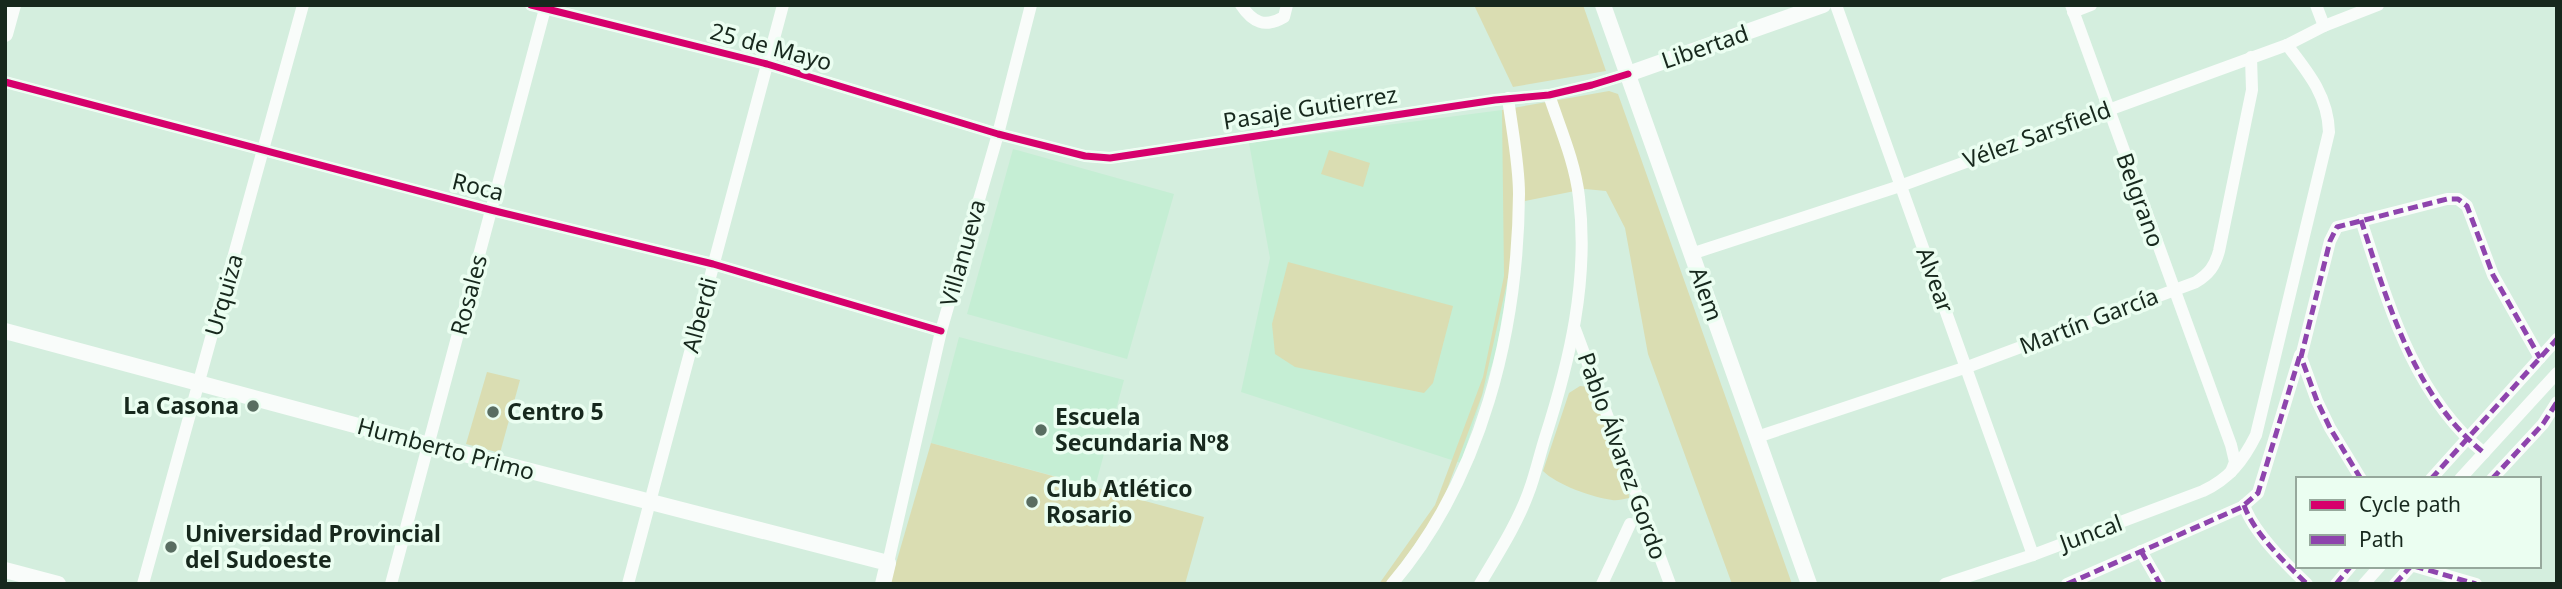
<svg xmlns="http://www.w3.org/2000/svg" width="2562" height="589" font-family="'Noto Sans',sans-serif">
<rect width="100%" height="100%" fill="#d4eede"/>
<g fill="#c5eed4">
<polygon points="1502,110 1512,200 1510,272 1496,352 1461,463 1241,392 1270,258 1249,143"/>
<polygon points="1013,149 1174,194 1127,359 967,314"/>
<polygon points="959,337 1124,380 1095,487 931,443"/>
</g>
<g fill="#daddb2">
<polygon points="1474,5 1583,5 1606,71 1513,87"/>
<polygon points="1609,91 1618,94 1792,584 1732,584 1648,354 1625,228 1606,191 1585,189 1525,201 1482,395 1439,511 1386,584 1379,584 1435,505 1483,377 1504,276 1502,110"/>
<polygon points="1329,150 1370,163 1363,187 1321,174"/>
<polygon points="1288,262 1453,306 1433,383 1424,393 1295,367 1275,354 1272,324"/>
<polygon points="487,372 520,380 500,453 466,444"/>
<path d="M1580 386 1589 387 1602 408 1628 486 1629 498C1623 499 1617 501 1612 500 1592 497 1557 485 1543 471L1569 393Z"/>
<polygon points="931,443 1204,517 1185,584 890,584"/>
</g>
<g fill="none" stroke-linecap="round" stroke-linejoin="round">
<g stroke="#f9fcfa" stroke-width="12">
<polyline points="531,5 767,64 998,134 1085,156 1110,158 1495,100 1549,95 1592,85 1628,74"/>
<path d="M1241 5C1253 23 1265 28 1284 17L1287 5"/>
<polyline points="1836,5 2033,555"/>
<polyline points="2071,5 2231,445 2235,462 2231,472"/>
<polyline points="2316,5 2324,26"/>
<polyline points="2073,12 2091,5"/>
<polyline points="5,82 491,210 713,264 941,331"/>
<path d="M2361 220C2388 303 2413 395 2484 453"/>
<polyline points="1691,254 1900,186 2287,45 2324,26 2378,5"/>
<polyline points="1575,329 1670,584"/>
<path d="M1757 437 1967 367 2196 282C2209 274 2215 266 2219 251L2252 90 2251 57"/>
<polyline points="2361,479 2330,428 2317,401 2301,357 2330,241 2337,227 2447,199 2458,199 2467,206 2493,275 2540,358"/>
<polyline points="2431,479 2557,339"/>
<polyline points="2460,479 2557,373"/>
<polyline points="2492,479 2543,424 2557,402"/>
<path d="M2244 505C2253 532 2286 564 2307 584"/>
<polyline points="2141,551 2160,584"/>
<polyline points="888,563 941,331 998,134 1031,5"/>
<polyline points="2414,566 2476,584"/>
<polyline points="143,584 303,5"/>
<polyline points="391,584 546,5"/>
<polyline points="628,584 783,5"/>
<path d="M1392 584C1482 478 1518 331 1519 194 1519 163 1512 130 1508 98"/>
<path d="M1480 584C1497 555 1516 526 1528 494 1535 476 1539 457 1545 438 1570 360 1589 280 1579 197 1575 162 1560 128 1549 95"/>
<polyline points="1602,584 1630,524"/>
<path d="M1945 584 2033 555 2203 491C2229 479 2243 461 2256 435L2329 132C2328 96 2308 72 2287 45"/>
<polyline points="2067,584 2242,507 2258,493 2300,355"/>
<polyline points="2336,584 2351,566"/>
<polyline points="2364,584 2380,566"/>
<polyline points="2395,584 2411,566"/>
</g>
<g stroke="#f9fcfa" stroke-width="16">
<polyline points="1603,5 1809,584"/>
<polyline points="5,34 13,5"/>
<polyline points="1628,74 1823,5"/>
<polyline points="5,331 429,445 888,563 883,584"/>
<polyline points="5,570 58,584"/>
</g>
<g stroke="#8e44ad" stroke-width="5" stroke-dasharray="10 5" stroke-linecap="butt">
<path d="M2361 220C2388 303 2413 395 2484 453"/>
<polyline points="2361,479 2330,428 2317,401 2301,357 2330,241 2337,227 2447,199 2458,199 2467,206 2493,275 2540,358"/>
<polyline points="2431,479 2557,339"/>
<polyline points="2492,479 2543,424 2557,402"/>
<path d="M2244 505C2253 532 2286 564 2307 584"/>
<polyline points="2141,551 2160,584"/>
<polyline points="2414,566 2476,584"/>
<polyline points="2067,584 2242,507 2258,493 2300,355"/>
<polyline points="2336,584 2351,566"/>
<polyline points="2395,584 2411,566"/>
</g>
<defs>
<g id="cycleway">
<polyline points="531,5 767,64 998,134 1085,156 1110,158 1495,100 1549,95 1592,85 1628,74"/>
<polyline points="5,82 491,210 713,264 941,331"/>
</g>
</defs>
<use href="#cycleway" stroke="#ebfef1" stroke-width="11"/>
<use href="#cycleway" stroke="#d6006c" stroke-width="7"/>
</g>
<g fill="#596d61" stroke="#ebfef1" stroke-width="2.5">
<circle cx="253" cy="406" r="7"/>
<circle cx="493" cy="412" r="7"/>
<circle cx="1041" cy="430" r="7"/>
<circle cx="1032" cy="502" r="7"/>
<circle cx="171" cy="547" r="7"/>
</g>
<g text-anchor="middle" stroke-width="7" stroke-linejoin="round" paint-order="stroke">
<g font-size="23" fill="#17281d" stroke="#ebfef1">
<text transform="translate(771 47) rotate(15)" y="8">25 de Mayo</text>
<text transform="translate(1705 47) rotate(-19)" y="8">Libertad</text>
<text transform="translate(1310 108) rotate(-9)" y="8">Pasaje Gutierrez</text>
<text transform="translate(2037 135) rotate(-20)" y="8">Vélez Sarsfield</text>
<text transform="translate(478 187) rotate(14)" y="8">Roca</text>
<text transform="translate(2140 200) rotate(70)" y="8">Belgrano</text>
<text transform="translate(963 253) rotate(-74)" y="8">Villanueva</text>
<text transform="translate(1935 280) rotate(70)" y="8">Alvear</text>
<text transform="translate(1706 294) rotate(70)" y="8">Alem</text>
<text transform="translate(224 295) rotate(-74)" y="8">Urquiza</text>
<text transform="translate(469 295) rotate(-75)" y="8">Rosales</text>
<text transform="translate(700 315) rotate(-75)" y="8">Alberdi</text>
<text transform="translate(2089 321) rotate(-21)" y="8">Martín García</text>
<text transform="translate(446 449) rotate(15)" y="8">Humberto Primo</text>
<text transform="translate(1622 456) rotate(70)" y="8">Pablo Álvarez Gordo</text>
<text transform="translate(2091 533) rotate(-20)" y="8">Juncal</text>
</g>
<g font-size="23" font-weight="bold" fill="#17281d" stroke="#ebfef1" text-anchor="start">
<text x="239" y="414" text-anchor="end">La Casona</text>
<text x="507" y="420">Centro 5</text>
<text x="1055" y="425">Escuela<tspan x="1055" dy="26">Secundaria Nº8</tspan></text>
<text x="1046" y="497">Club Atlético<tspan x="1046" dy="26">Rosario</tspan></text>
<text x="185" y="542">Universidad Provincial<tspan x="185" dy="26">del Sudoeste</tspan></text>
</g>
</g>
<rect width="2562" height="589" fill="none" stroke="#17281d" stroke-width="14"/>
<rect x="2296" y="477" width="245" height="91" fill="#ebfef1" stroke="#96a89c" stroke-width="2"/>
<rect x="2310" y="500" width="35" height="10" fill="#d6006c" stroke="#96a89c" stroke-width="2"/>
<text x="2359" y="512" font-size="21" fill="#17281d">Cycle path</text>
<rect x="2310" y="535" width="35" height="10" fill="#8e44ad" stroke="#96a89c" stroke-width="2"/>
<text x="2359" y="547" font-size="21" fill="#17281d">Path</text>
</svg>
